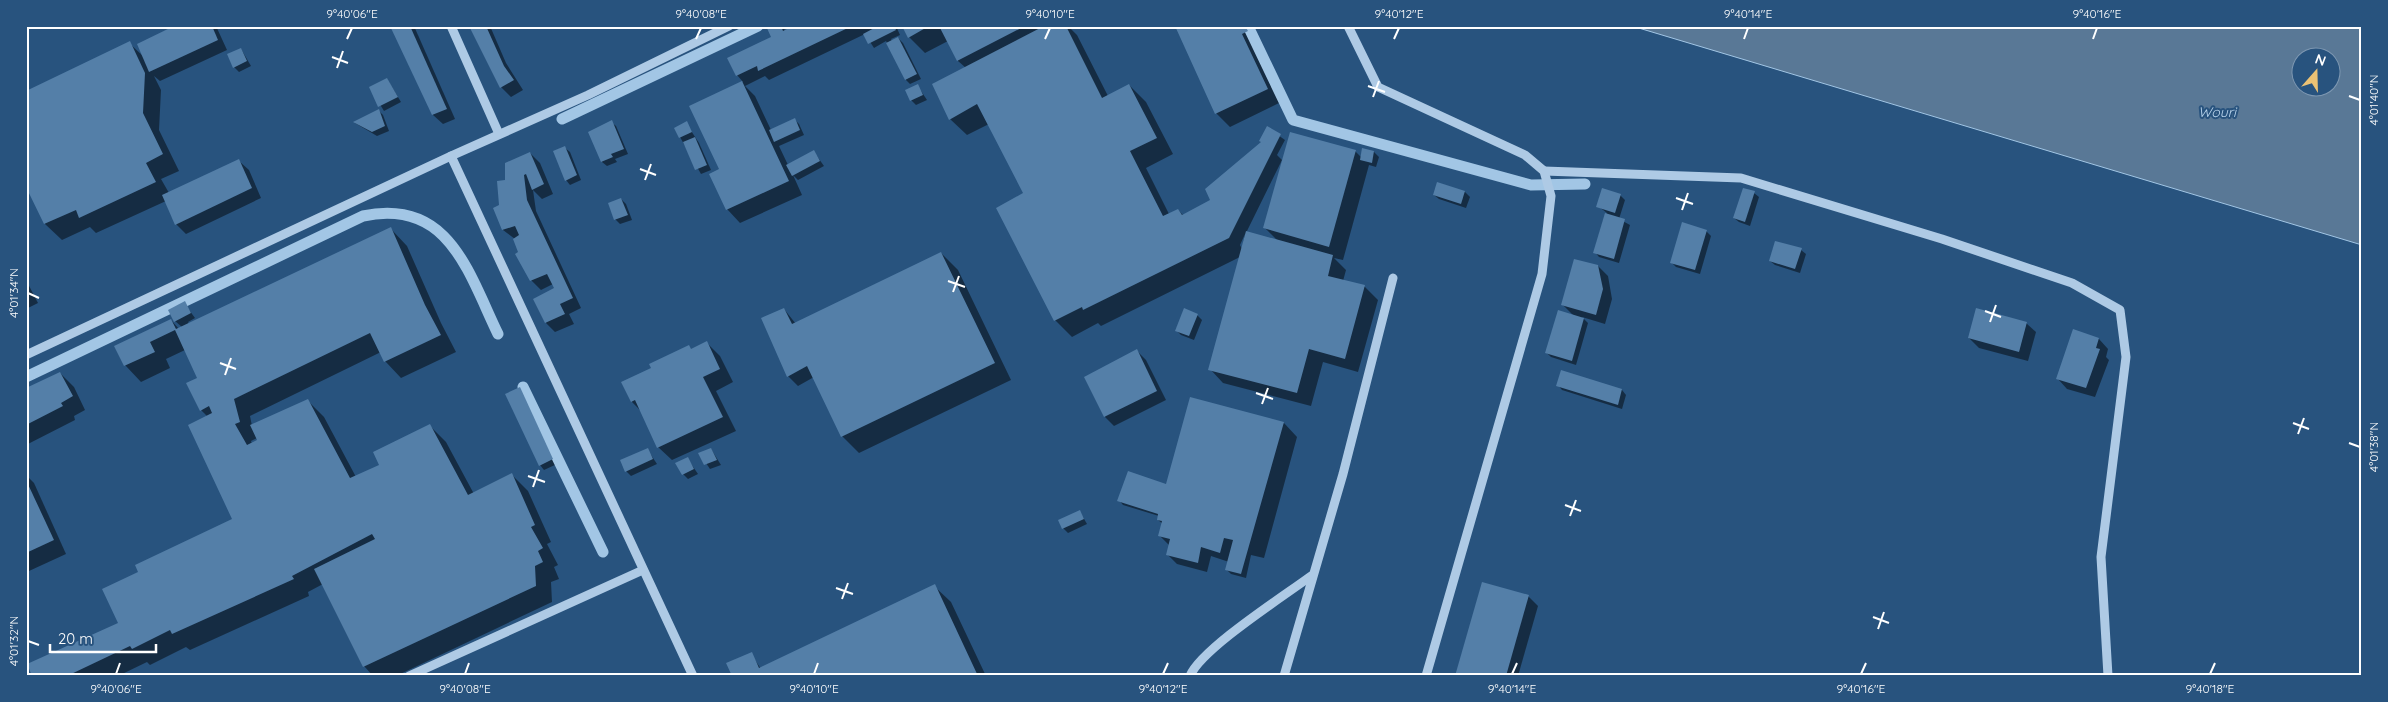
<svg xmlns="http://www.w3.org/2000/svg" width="2388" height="702" font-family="Quicksand,sans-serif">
<rect width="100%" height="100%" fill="#28537e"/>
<path fill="#597896" stroke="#a2c6e5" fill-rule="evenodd" d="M1632 26H2362V245ZM2300 58H2330V88H2300Z"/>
<g fill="#0007" fill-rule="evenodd">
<polygon points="177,26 216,26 227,50 160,81 154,76 161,90 159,130 179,171 161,179 169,193 239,161 249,170 261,198 186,234 176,224 166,201 96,233 90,227 62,240 45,224 26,184 129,43 143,56"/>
<polygon points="391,26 414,26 455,119 443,124 433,115"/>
<polygon points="470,26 490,26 506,63 523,90 511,97 501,87"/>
<polygon points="768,26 783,26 785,31 796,26 896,26 900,35 891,39 892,41 898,38 903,43 921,79 910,84 906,80 886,41 874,48 865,34 769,80 765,76 745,86 755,96 771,130 794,119 799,124 804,135 779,146 788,165 814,152 824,166 798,180 793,175 802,195 740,223 727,209 721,170 691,107 743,82 737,75 773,37"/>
<path d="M903 26H1074L1070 28 1077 35 1108 96 1129 85 1146 102 1173 154 1146 168 1169 214 1178 210 1183 215 1212 201 1262 143 1268 128 1285 140 1277 155 1282 160 1246 233 1278 241 1265 228 1355 151 1361 157 1363 149 1374 152 1379 157 1376 167 1369 165 1343 260 1334 258 1346 270 1343 281 1365 287 1378 300 1358 372 1323 362 1311 406 1223 383 1210 369 1240 257 1101 326 1098 323 1072 337 1055 320 997 208 1025 194 989 124 967 135 950 119 966 68 958 61 948 41 925 53 909 37ZM1245 234 1242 249 1240 245Z"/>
<polygon points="1176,26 1252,26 1261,45 1254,48 1281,102 1230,127 1216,113"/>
<polygon points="241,49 251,66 239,72 234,67"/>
<polygon points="387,79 401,102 384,111 370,88"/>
<polygon points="917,85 927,100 916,105 911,100"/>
<polygon points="379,111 383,115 389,131 377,136 355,123"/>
<polygon points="611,122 616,126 628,154 615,159 617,162 607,166 602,162 590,133"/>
<polygon points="686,123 699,143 711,170 701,174 680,137"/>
<polygon points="565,148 570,152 581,180 570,185 566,180"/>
<polygon points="530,153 540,163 553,194 542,199 533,190 536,211 581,308 569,314 574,324 555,332 546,323 555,288 553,284 541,290 531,280 515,239 503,230 500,206 507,181"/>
<polygon points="1438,184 1465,192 1470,197 1466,208 1439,199 1434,195"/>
<polygon points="1754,193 1759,197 1750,226 1739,222 1734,218"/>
<polygon points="1620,195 1625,200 1619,219 1630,225 1619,263 1599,257 1595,252 1607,213 1598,206"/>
<polygon points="621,199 626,204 632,220 620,224 615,219"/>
<path d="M391 229 407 246 441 323 456 352 401 378 385 361 381 352 250 416 252 426 308 401 324 417 356 477 381 466 429 425 446 442 474 494 512 475 528 491 551 542 547 544 558 565 554 567 559 579 551 582 552 602 396 676H373L364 666 323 584 308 592 309 596 190 650 186 647 150 665 147 662 118 676H33L119 624 140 573 234 520 208 417 201 410 199 378 185 350 166 359 170 368 141 382 125 365 171 320 179 329 182 327 175 321 184 303 195 318 188 322 189 324ZM257 438 258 441 252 444 251 441Z"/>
<polygon points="1706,231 1711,236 1700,274 1676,267 1671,262"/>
<polygon points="1801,250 1806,254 1800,273 1775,265 1770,261"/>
<polygon points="941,253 958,270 1011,380 859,453 842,436 814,377 798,386 788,376 784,309 796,324"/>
<polygon points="1598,266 1608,276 1612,299 1605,324 1582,317 1588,323 1576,365 1551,357 1546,352 1574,316 1562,304"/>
<polygon points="26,280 38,303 26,309"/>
<polygon points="1197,315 1202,320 1194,340 1181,335 1177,331"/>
<polygon points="2026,323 2036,332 2028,361 1979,348 1969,338"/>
<polygon points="2074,331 2099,339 2108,349 2106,357 2109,360 2095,397 2067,389 2058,379"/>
<polygon points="707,343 720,356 733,382 716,391 736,431 672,460 658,447 642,412 632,402 623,383"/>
<polygon points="1136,350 1146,360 1166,400 1114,426 1105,417"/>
<polygon points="60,373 74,387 85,410 74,416 75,420 26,445 26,389"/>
<polygon points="1558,385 1622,390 1626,395 1622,409 1562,390"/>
<polygon points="520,389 525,393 557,464 544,470 540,465"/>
<polygon points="1284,423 1297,437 1264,558 1251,555 1246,578 1231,574 1227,570 1229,562 1211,556 1207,572 1177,564 1167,554 1170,546 1160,536 1163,524 1158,520 1159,516 1123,505 1119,500 1165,485"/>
<polygon points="647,449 657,464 631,476 626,471"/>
<polygon points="711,449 721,465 710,469 700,454"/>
<polygon points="687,458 698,474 688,479 683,474"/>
<polygon points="26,475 34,483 66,554 29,571 26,569"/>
<polygon points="1080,512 1087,524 1068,533 1063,528"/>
<polygon points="934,586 951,602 986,676 733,676 751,654 761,669"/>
<polygon points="1528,596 1538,606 1518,676 1456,676"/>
</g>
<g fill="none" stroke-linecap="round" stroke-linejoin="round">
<g stroke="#a2c6e5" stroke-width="11">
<polyline points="1248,26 1293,120 1531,185 1585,184"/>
<polyline points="562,119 758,26"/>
<path d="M26 377 363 216C449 198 468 272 498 334"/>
<polyline points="523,387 603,552"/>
</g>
</g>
<g fill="#547fa8">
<polygon points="174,26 212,26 218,40 149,72 137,44"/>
<polygon points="390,26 410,26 447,109 432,115"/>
<polygon points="469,26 486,26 504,66 514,80 500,88"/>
<polygon points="766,26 781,26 783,31 793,26 852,26 758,71 757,66 736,76 727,58 771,37"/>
<polygon points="878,26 894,26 896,30 868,44 863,34"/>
<polygon points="902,26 929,26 908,38"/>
<polygon points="939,26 1025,26 957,61"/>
<polygon points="1044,26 1066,26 1102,98 1129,84 1157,138 1130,151 1163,216 1178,209 1182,215 1210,200 1205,189 1261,142 1259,141 1267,126 1281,134 1229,238 1083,310 1082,307 1054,321 996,208 1023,193 977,104 949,120 932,84"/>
<polygon points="1175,26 1245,26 1248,31 1242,34 1268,89 1215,114"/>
<polygon points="898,37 917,74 905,80 886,43"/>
<polygon points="130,41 145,73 143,113 163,154 146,163 156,182 79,218 76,210 44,224 26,187 26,91"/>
<polygon points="241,48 247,61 233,68 227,54"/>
<polygon points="387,78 398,97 378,107 369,87"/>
<polygon points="742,81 789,181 726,210 709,174 719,169 689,106"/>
<polygon points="918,84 923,95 910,101 905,90"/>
<polygon points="379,109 385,126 372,132 353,122"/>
<polygon points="795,118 800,130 774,142 769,130"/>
<polygon points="612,120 624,149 611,154 613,157 601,162 588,132"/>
<polygon points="687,121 692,132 679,138 674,128"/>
<polygon points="1290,132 1356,150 1329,247 1263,228"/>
<polygon points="695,137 707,165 695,170 683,142"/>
<polygon points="565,146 577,175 565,181 553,151"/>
<polygon points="1362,148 1374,151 1372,163 1360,160"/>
<polygon points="814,150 820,161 792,176 786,165"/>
<polygon points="530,152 544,184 532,190 526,174 524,175 527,200 573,298 560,304 565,314 545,323 533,299 554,288 547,274 530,281 515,254 518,252 513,239 519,235 515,226 502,230 493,208 499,205 497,181 505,180 505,163"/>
<polygon points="239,159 252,188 175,225 162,195"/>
<polygon points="1437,182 1465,191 1461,204 1433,195"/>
<polygon points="1602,188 1621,194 1615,213 1596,207"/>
<polygon points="1743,188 1755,191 1745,222 1733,218"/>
<polygon points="621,198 628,215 614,220 608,203"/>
<polygon points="1605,213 1625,219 1614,259 1593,253"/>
<polygon points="1682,222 1707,230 1695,270 1670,263"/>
<polygon points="391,227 425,305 441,335 384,362 370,333 234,399 240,422 235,424 247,445 257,440 250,425 308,399 350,478 379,465 373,452 430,424 468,495 512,473 535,525 531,527 543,548 538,551 543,562 535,566 536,586 363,667 314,569 375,539 372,534 292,576 294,579 172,634 170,630 132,649 130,646 67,676 32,676 27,664 118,623 102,589 138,572 135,565 232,519 188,425 212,413 209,406 200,411 186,383 197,378 175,330 150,342 155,352 124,366 114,346 171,319 176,329"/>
<polygon points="1246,231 1333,255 1328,276 1365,285 1345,359 1309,349 1297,393 1208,370"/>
<polygon points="1775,241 1802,248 1795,269 1769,261"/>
<polygon points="941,252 995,363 841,437 807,366 787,377 761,318 784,308 792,324"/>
<polygon points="1574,259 1598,265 1603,289 1596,315 1561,305"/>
<polygon points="185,301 191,313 174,322 168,310"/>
<polygon points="1184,308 1198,314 1189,336 1175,331"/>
<polygon points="1976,308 2027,322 2019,352 1968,338"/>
<polygon points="1558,310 1584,318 1572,361 1545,353"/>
<polygon points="2073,329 2099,338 2096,348 2100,349 2086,388 2056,379"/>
<polygon points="707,341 720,369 703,377 723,417 657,448 635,400 631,402 621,382 651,368 649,364 689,345 691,349"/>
<polygon points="1137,349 1157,391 1104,417 1084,377"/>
<polygon points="1561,370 1622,389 1618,405 1556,386"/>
<polygon points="60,372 73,396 61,403 63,406 26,425 26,388"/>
<polygon points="520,387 553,459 539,466 505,394"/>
<polygon points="1190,397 1284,422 1241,574 1225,570 1233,540 1224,538 1220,553 1201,547 1198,563 1166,555 1170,539 1158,536 1162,521 1157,520 1158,514 1117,501 1128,471 1166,484"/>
<polygon points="648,448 653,459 625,472 620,460"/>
<polygon points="711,448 717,460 704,465 698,453"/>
<polygon points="688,457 694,469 682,475 675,463"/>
<polygon points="26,480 54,540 26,553"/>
<polygon points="1080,510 1084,519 1062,529 1058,520"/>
<polygon points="1482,582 1529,595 1506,676 1455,676"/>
<polygon points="935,584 978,676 732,676 726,663 752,652 759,668"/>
</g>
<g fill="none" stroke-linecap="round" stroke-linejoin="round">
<g stroke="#aecae5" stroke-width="9">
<polyline points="451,26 499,134"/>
<polyline points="1348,26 1378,87 1525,155 1544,171 1551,196 1542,274 1426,676"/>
<polyline points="451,156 693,676"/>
<polyline points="1544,171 1741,178 1942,239 2072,283 2120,310 2126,357 2101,557 2108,676"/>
<polyline points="26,355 451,156 588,95 729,26"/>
<polyline points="409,676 643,570"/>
<path d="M1190 676C1201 649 1284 596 1311 576"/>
<polyline points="1284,676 1343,474 1393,278"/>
</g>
</g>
<path fill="none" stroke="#fff" stroke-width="2" d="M347 39 352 28M696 39 701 28M1045 39 1050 28M1394 39 1399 28M1744 39 1748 28M2093 39 2097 28M332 57 348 63M337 68 343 51M1368 86 1385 92M2349 96 2360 100M1373 97 1379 81M640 169 656 175M645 180 651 164M1676 198 1693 204M1682 210 1688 193M948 281 965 287M953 292 959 276M28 293 39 298M1985 311 2001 317M1990 322 1996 305M220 363 236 369M225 375 231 358M1256 393 1273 399M1262 404 1268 388M2293 423 2309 429M2298 434 2304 418M2349 443 2360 447M528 476 545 482M533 487 539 470M1565 505 1581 511M1570 516 1576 500M836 588 853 594M842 599 848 583M1873 617 1889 623M1878 629 1884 612M28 641 39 645M116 674 120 663M465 674 469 663M814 674 818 663M1163 674 1168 663M1512 674 1517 663M1861 674 1866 663M2210 674 2215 663"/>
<g text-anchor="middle" stroke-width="4" stroke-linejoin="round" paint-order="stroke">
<g font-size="14" font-style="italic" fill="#b9d4ec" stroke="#28537e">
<text x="2217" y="117">Wouri</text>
</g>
</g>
<rect width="2388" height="702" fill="none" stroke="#28537e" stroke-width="55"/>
<g transform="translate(2316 72) rotate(20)"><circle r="24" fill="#28537e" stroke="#7e98b2"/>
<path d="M0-4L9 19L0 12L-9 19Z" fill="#ecc274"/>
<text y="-8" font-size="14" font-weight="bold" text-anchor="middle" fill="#ffffff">N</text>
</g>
<path d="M50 644v8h106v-8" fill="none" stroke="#ffffff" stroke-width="2.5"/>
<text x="58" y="644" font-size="15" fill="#ffffff" stroke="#28537e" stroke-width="4" paint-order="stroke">20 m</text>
<rect x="28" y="28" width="2332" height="646" fill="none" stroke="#fff" stroke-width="2"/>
<g font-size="12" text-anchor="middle" fill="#fff">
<text x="352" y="18">9°40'06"E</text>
<text x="701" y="18">9°40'08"E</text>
<text x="1050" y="18">9°40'10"E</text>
<text x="1399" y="18">9°40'12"E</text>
<text x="1748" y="18">9°40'14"E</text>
<text x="2097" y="18">9°40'16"E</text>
<text transform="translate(2374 100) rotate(-90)" y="4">4°01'40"N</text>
<text transform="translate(14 293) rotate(-90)" y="4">4°01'34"N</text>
<text transform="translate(2374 447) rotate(-90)" y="4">4°01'38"N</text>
<text transform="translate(14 641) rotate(-90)" y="4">4°01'32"N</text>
<text x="116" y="693">9°40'06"E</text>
<text x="465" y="693">9°40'08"E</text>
<text x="814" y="693">9°40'10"E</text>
<text x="1163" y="693">9°40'12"E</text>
<text x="1512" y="693">9°40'14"E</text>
<text x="1861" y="693">9°40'16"E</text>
<text x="2210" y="693">9°40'18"E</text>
</g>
</svg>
